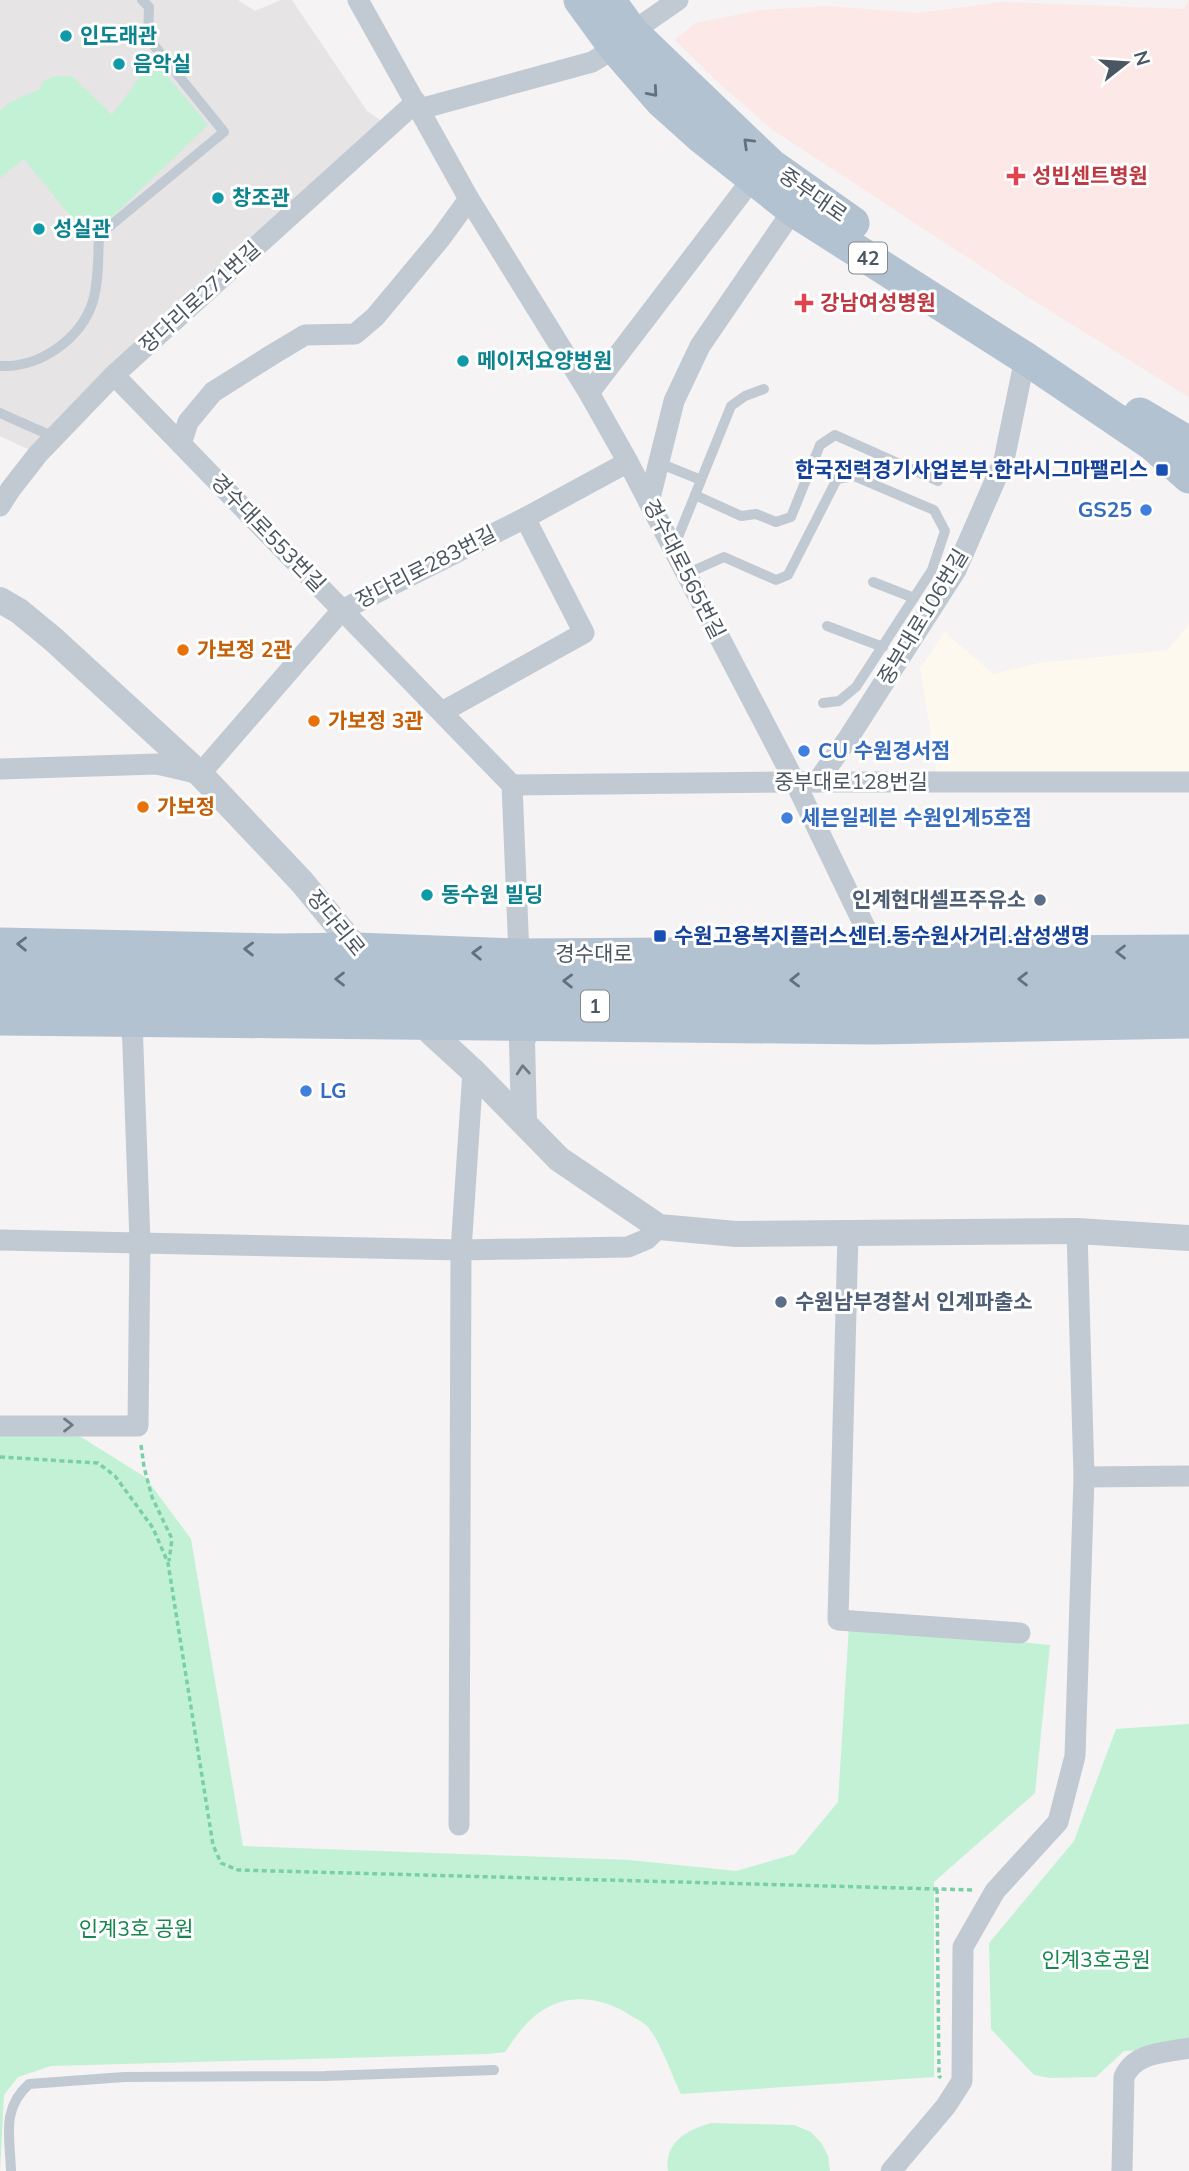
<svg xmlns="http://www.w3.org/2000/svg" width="1189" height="2171" font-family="Mulish,'Noto Sans KR',sans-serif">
<rect width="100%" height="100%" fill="#f5f3f3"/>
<polygon fill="#fdf9ef" points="1189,624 1189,776 937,773 920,668 945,632 993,674 1039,663 1168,650"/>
<polygon fill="#e6e4e5" points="0,0 238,0 255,11 281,0 292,0 367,111 383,122 38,454 0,436"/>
<polygon fill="#fce8e6" points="1189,0 1189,397 1031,299 773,130 722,86 675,40 695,23 762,10 827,6 919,13 1001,2 1184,9"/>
<g fill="#c3f1d5">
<path d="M153 59 208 125 89 239 24 159 0 178V111C11 99 26 96 40 89L43 81 56 76H72L112 115Z"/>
<path d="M57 1422 145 1477 191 1539 243 1846 629 1860 736 1871 795 1854 838 1802 849 1625 1050 1645 1035 1793 934 1882V2077L681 2094C672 2076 660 2040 647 2026 643 2022 637 2019 633 2017 604 1997 567 1991 537 2014 524 2024 514 2039 505 2052L488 2054 51 2066 18 2077 4 2095 0 2171V1423Z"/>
<polygon points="1189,1724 1189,2048 1124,2051 1096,2077 1050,2078 1034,2075 991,2029 989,1943 1074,1841 1116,1729"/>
<path d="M711 2123 794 2125 811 2132 822 2144 828 2156 830 2171H668C664 2143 686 2130 711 2123Z"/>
</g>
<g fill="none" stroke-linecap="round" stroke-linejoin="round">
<g stroke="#7ad0a6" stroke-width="3.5" stroke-dasharray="5 3.5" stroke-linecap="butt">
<polyline points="141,1445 144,1467 152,1497 172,1539 169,1561"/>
<polyline points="0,1457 98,1463 115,1476 153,1528 168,1563 213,1845 221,1863 238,1870 974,1890"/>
<polyline points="937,1889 939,2076 941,2078"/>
</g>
<g stroke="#c1cad2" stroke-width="10">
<path d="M0 366C40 368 81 339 93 301 99 279 98 257 99 235L224 132 148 38 149 7 142 0"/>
<polyline points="0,413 54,437"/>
<polyline points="659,463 701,480"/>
<polyline points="695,495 741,516 756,514 776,522 791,517 820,445 835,435 938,481"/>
<polyline points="674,547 731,406 745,396 764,389"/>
<polyline points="686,574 724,557 776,580 788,575 837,479 854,476 934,510 945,531 932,570 856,687 839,701 823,703"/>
<polyline points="873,582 914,598"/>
<polyline points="827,626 883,647"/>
<path d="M11 2171C10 2137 1 2109 29 2084L124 2077 325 2076 494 2070"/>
</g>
<g stroke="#c1cad2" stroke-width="21">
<polyline points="358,0 469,199 589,393 628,462 795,782 877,952"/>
<polyline points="632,32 678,0"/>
<polyline points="420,109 592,62 615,48"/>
<polyline points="114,375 512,785 519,955"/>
<polyline points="589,393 753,178"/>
<polyline points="181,444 188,422 213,392 270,356 305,335 355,334 375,317 440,239 469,199"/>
<polyline points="649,502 674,401 700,346 793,210"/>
<polyline points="0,506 10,490 38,454 114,375 416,102"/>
<polyline points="442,712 584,633 525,518"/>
<polyline points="0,769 157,764 200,774 342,610 525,518 628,462"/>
<polyline points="817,782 849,737 956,570 1004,460 1025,358"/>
<polyline points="512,785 795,782 1189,782"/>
<polyline points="848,1233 838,1620 1020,1633"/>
<polyline points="0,1240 461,1250 628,1247 647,1239 659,1227"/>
<polyline points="0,1426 138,1426 140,1242 132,1020"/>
<polyline points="1084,1477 1189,1476"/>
<polyline points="459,1825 461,1250 473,1071"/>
<polyline points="891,2171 946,2106 962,2081 963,1947 995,1891 1058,1822 1075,1756 1084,1477 1077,1231"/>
<path d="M1122 2171 1124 2077C1135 2052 1164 2053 1189 2048"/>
</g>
<g stroke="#c1cad2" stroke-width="26">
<polyline points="0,600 19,611 53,639 200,774 302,882 366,960"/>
<polyline points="413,1016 473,1071 559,1159 659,1227 736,1234 1077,1231 1189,1238"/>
<polyline points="524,1122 522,1041 526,1031 536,1024"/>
</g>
<g stroke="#b3c2d1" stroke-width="33">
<polyline points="580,0 615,48 661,101 700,136 793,210 1025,358 1152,444 1189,477"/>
<polyline points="609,0 632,32 771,165 853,223"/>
<polyline points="1140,414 1189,443"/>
<polyline points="0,944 278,950 356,949 519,955 1189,951"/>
<polyline points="0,1019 873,1028 1189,1022"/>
</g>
<g stroke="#b3c2d1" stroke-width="33">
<path d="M0 973C396 985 793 980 1189 979"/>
<polyline points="0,999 899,1008 1189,1002"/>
</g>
</g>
<defs><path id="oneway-chevron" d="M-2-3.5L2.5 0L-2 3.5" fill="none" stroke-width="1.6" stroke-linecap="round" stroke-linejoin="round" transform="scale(1.75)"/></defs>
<g stroke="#64717d">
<use href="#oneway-chevron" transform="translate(653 92) rotate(49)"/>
<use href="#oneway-chevron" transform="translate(748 143) rotate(-136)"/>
<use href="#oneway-chevron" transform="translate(22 944) rotate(-179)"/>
<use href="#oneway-chevron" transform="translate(249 949) rotate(-179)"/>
<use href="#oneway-chevron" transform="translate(1121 952) rotate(180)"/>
<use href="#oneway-chevron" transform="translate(477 953) rotate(-178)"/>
<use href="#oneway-chevron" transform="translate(340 979) rotate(-180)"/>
<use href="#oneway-chevron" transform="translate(1023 979) rotate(180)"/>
<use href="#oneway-chevron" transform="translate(795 980) rotate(179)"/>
<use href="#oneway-chevron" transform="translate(568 981) rotate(-179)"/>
</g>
<g stroke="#6e7983">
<use href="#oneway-chevron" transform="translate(523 1070) rotate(-94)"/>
<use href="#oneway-chevron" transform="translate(68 1425)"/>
</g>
<g fill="#0f9aa8" stroke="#fff" stroke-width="2.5">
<circle cx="66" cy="36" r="7"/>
<circle cx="119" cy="64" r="7"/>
<circle cx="218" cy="198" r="7"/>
<circle cx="39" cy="229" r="7"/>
<circle cx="463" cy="361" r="7"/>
<circle cx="427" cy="895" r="7"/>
</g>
<g fill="#e0444e" stroke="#fff" stroke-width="2.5">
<path d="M1012.5 165.5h7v7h7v7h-7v7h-7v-7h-7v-7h7z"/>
<path d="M800.5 292.5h7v7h7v7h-7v7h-7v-7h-7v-7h7z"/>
</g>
<g fill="#1a4fb4" stroke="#fff" stroke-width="2.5">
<rect x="1155" y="463" width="14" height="14" rx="3.5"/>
<rect x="653" y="929" width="14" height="14" rx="3.5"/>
</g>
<g fill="#3f7fe0" stroke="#fff" stroke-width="2.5">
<circle cx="1146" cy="510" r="7"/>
<circle cx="804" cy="751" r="7"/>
<circle cx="787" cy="818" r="7"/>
<circle cx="306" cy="1091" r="7"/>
</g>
<g fill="#e8710a" stroke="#fff" stroke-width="2.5">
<circle cx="183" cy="650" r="7"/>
<circle cx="314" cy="721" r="7"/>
<circle cx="143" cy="807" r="7"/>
</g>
<g fill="#5c6f8a" stroke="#fff" stroke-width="2.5">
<circle cx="1040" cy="900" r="7"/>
<circle cx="781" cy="1302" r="7"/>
</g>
<g text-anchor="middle" stroke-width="6" stroke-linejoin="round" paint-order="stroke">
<g fill="#fff" stroke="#808990" stroke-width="2">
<rect x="849" y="242.5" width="38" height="31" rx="5"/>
<rect x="581" y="990.5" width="28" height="31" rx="5"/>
</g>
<g font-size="19" font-weight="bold" fill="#4a5661">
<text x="868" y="265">42</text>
<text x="595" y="1013">1</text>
</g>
<g font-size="21" font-weight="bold" fill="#0d838f" stroke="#fff" text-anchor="start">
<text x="80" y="43">인도래관</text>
<text x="133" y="71">음악실</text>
<text x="232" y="205">창조관</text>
<text x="53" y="236">성실관</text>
<text x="477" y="368">메이저요양벙원</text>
<text x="441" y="902">동수원 빌딩</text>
</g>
<g font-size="21" font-weight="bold" fill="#be3a42" stroke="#fff" text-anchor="start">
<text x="1032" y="183">성빈센트병원</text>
<text x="820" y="310">강남여성병원</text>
</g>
<g font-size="21" fill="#4a5661" stroke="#fff">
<text transform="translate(813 195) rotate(35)" y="7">중부대로</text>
<text transform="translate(200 297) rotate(-42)" y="7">장다리로271번길</text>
<text transform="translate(268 533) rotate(46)" y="7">경수대로553번길</text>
<text transform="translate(426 567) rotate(-27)" y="7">장다리로283번길</text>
<text transform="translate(684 569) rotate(63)" y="7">경수대로565번길</text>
<text transform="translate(923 617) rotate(-59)" y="7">중부대로106번길</text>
<text x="851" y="789">중부대로128번길</text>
<text transform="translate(336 923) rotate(51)" y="7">장다리로</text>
<text x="594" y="961">경수대로</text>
</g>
<g font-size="21" font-weight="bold" fill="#164399" stroke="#fff" text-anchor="end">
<text x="1148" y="477">한국전력경기사업본부.한라시그마팰리스</text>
<text x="674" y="943" text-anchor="start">수원고용복지플러스센터.동수원사거리.삼성생명</text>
</g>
<g font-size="21" font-weight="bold" fill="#366cbe" stroke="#fff" text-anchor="start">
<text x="1132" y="517" text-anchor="end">GS25</text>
<text x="818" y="758">CU 수원경서점</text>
<text x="801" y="825">세븐일레븐 수원인계5호점</text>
<text x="320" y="1098">LG</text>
</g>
<g font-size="21" font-weight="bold" fill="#c56008" stroke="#fff" text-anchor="start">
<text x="197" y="657">가보정 2관</text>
<text x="328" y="728">가보정 3관</text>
<text x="157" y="814">가보정</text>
</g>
<g font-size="21" font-weight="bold" fill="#4e5e75" stroke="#fff" text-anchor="end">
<text x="1026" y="907">인계현대셀프주유소</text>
<text x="795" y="1309" text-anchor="start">수원남부경찰서 인계파출소</text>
</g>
<g font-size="21" fill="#17864f" stroke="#fff">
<text x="136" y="1936">인계3호 공원</text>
<text x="1096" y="1967">인계3호공원</text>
</g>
</g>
<g transform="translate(1126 63) rotate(73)" stroke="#ffffff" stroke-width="5" paint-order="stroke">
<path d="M0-5L12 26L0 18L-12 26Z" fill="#4a5661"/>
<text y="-10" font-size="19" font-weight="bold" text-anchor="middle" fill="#4a5661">N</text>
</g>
</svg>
